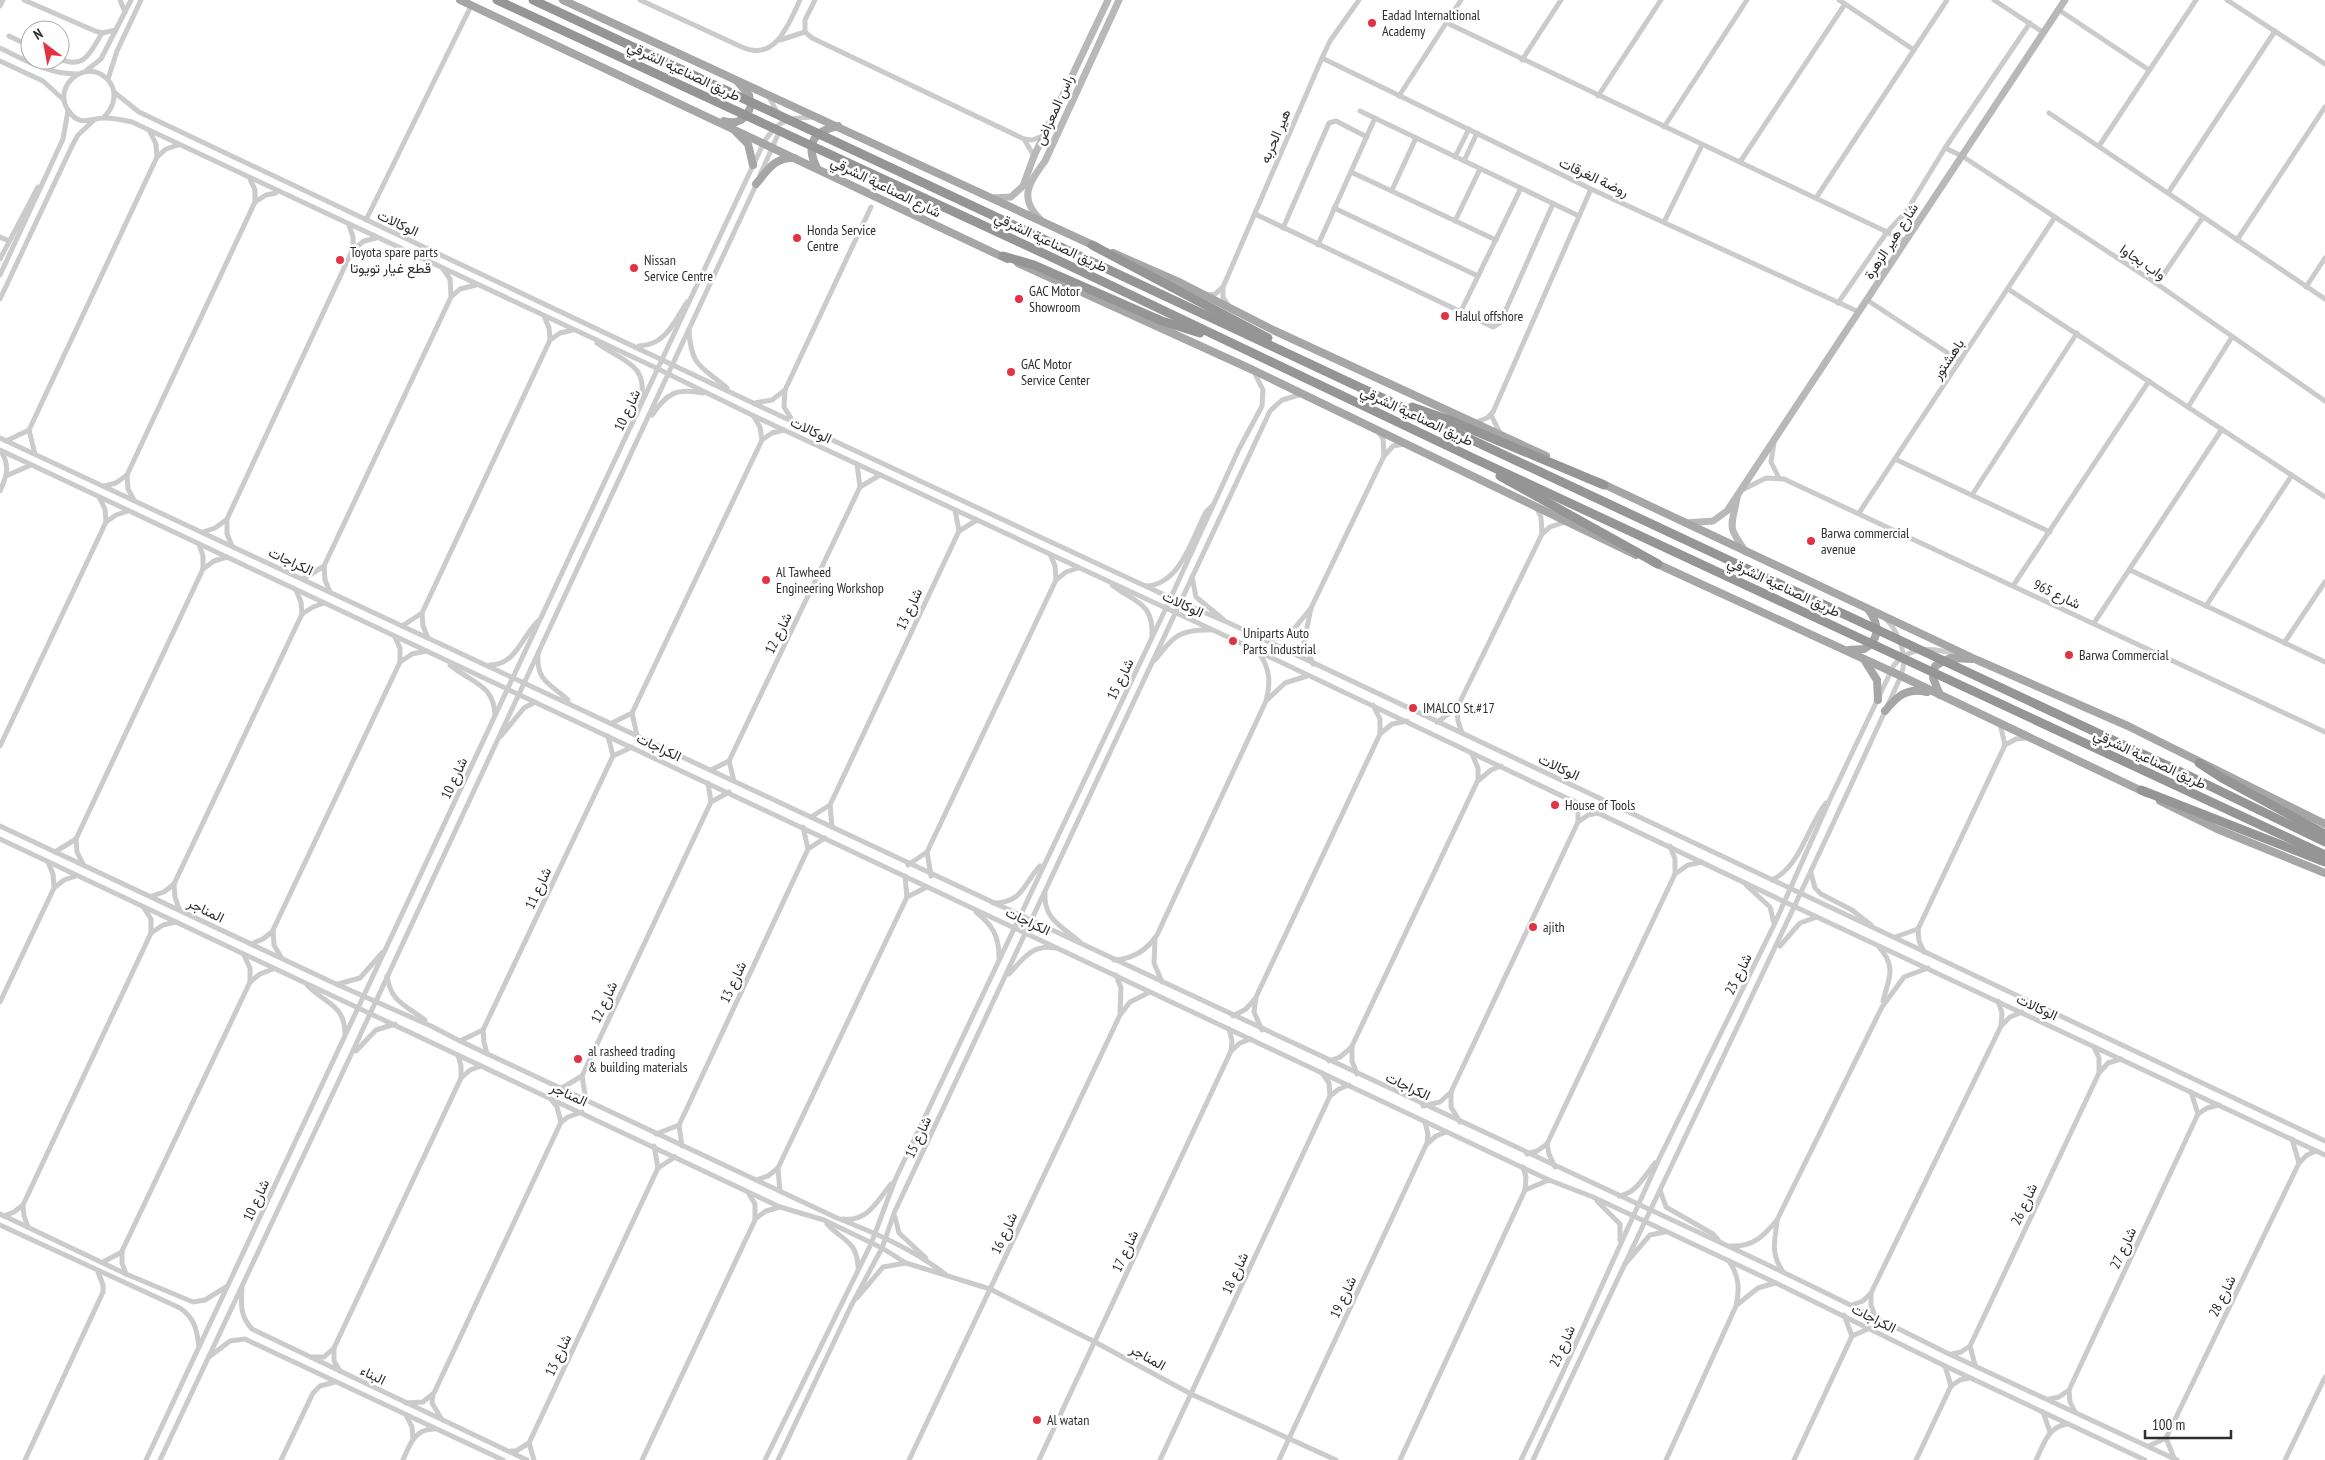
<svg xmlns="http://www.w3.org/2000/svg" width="2325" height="1460" font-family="'PT Sans Narrow',Vazirmatn,sans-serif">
<rect width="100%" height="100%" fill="#fff"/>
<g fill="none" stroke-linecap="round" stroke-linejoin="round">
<g stroke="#cbcbcb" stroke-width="5">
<polyline points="24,0 95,31 102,33 116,30"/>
<polyline points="120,0 125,12"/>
<path d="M640 0 744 48C776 61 789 23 800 0"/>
<polyline points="1839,0 1914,50"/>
<polyline points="1994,0 2044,33"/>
<polyline points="2227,0 2325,64"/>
<polyline points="0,6 3,0"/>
<polyline points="2059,10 2149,70"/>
<polyline points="1447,23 1906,241"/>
<polyline points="805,32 812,38 1024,139 1032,140 1043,136"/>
<polyline points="805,32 805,20 815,0"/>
<polyline points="9,36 30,46"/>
<polyline points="780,40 805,32"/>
<path d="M0 48C25 60 48 74 77 74"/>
<polyline points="1322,58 1591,189 1859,312"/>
<path d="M60 59C85 70 91 51 102 33"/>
<polyline points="1522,60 1561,0"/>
<polyline points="0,61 43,81 64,100"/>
<polyline points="87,70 101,59 131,0"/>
<polyline points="108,79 117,51 141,0"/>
<polyline points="114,92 139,112 753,403 1171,598 1229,623 2325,1141"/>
<polyline points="768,95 778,114"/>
<polyline points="1399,96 1461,0"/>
<polyline points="1598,96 1661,0"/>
<polyline points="1360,111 1579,216"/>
<polyline points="2049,113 2325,299"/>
<path d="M103 118C115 107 119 90 106 78 86 58 52 86 68 110 80 128 90 118 105 118 114 118 123 120 132 122L652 366 754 416 1213 630 1785 902 2325 1155"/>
<polyline points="1664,127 1747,0"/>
<polyline points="150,132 156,144 157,157"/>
<polyline points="1024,139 1034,156"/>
<polyline points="2099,146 2196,0"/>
<polyline points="1945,148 1962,156 2157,284 2325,401"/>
<polyline points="1455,157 1469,129"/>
<polyline points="1464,161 1477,133"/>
<polyline points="1740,162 1845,4"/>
<polyline points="1351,172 1496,240"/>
<polyline points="760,175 780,130"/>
<polyline points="250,179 255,190 255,202"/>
<polyline points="1392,190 1416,138"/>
<polyline points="2168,193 2275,31"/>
<polyline points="1816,198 1947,0"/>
<polyline points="1334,208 1478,276"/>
<polyline points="1255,214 1493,327 1500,323 1553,204"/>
<polyline points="366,220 471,6"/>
<polyline points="1455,221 1480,169"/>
<polyline points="1664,222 1702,145"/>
<polyline points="1283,228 1329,123 1336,121 1367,137"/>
<polyline points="0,237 9,241"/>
<polyline points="2237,240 2325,107"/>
<polyline points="1318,245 1375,118"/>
<polyline points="354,249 364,241 376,238"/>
<polyline points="0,259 38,187"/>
<polyline points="443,269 450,279 451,296"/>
<polyline points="0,275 63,139 68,111"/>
<polyline points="2157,284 2203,217"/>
<polyline points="1223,287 1223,297 1228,305"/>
<polyline points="2306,287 2325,258"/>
<polyline points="2008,289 2325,497"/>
<polyline points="1207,295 1215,294 1223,287 1322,58 1330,41 1359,0"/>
<polyline points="0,299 72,146 78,135 93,121"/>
<polyline points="1867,300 1960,361"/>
<polyline points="1838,303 1887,232 1906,212 1945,148 2030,23"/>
<polyline points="1460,313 1521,188"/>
<path d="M689 330C691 368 702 366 727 388"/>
<polyline points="550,340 560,333 573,330"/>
<path d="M597 343C621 361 649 363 641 401"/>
<path d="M639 346C666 345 674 322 687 302"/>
<polyline points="755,403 772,400 785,390"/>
<polyline points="2188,407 2232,337"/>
<path d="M652 415C667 393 676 388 703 393"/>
<polyline points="1491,415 1501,435"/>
<polyline points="754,417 760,427 762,440"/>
<polyline points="791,418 784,407 785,390 871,207"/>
<polyline points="1474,423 1487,418 1493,412 1591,189"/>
<polyline points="1378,431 1383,439 1384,456"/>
<path d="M0 438C578 706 1152 981 1730 1247 1803 1281 1875 1317 1947 1353 2024 1389 2101 1425 2177 1460"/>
<polyline points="6,441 29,430"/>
<polyline points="1774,443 1771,462 1779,478"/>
<polyline points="0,450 1549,1180 1593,1197 1776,1283 1945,1366 2145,1460"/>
<polyline points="35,454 29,430 157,157 166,149 178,145"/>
<polyline points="1895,459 2050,532"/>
<polyline points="857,464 860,487"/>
<polyline points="8,475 31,465"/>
<polyline points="127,475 128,489 134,500"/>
<polyline points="104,486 116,483 127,475 255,202 266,195 276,193"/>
<polyline points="1742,490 1766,478 1784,479 2325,732"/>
<path d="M0 491C7 476 10 466 1 451"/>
<polyline points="1972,495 2077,333"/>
<polyline points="1536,507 1541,517 1542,534"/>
<polyline points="955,510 959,531"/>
<polyline points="1859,513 2055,217"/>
<polyline points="106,522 116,515 128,511"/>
<polyline points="203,532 215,528 226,520"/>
<polyline points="232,546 227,534 227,519 353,249 353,237 349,225"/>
<polyline points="1050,554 1055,566 1056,580"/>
<polyline points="324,566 325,580 330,592"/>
<polyline points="203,569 214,561 227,557"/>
<polyline points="2130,570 2325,662"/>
<polyline points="1192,577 1196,597 1224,620"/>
<polyline points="303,579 324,566 451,297 460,289 476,285"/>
<path d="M1112 585C1135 603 1154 602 1152 637"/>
<path d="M1146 586C1181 584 1192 538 1206 512L1212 506"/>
<polyline points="2013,586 2149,381"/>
<polyline points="296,590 301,602 302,614"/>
<polyline points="2206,606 2292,475"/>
<polyline points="422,613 423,626 428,638"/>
<polyline points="2094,623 2222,429"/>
<polyline points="402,626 422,613 550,340 549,328 544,316"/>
<polyline points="1263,639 1279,638 1289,635 1311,608"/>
<polyline points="2284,643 2325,582"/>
<path d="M538 654C536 682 551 684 568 700"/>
<path d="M1155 660C1174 636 1179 629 1211 630"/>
<polyline points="400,662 412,654 426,651"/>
<polyline points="1313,664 1304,642 1311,608 1384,456 1393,446 1404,444"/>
<path d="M450 665C470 682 494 684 495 715"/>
<path d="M490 665C516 665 522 636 538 621"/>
<polyline points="1267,700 1285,683 1307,676"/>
<polyline points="1373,705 1380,719 1380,732"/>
<polyline points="1457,709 1458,721 1462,733"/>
<polyline points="1437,722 1457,708 1542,534 1550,527 1565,522"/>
<polyline points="612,723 632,713"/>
<polyline points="637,735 632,713 762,440 772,433 784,430"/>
<polyline points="501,736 524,708 535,702"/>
<polyline points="608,736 613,756"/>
<polyline points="2005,745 2016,739 2027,738"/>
<polyline points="0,746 106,522 105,509 99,497"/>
<polyline points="729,761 734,781"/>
<polyline points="711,770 729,761 860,487 880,475"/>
<polyline points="1479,780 1491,770 1501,766"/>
<polyline points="711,802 729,792"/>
<polyline points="811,817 830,805"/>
<polyline points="1578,822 1588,815 1598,813"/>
<path d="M0 826 336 984 431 1026 460 1041 837 1218C875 1233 913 1249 945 1274"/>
<polyline points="803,827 808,849"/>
<polyline points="832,827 830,805 959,531 977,520"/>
<polyline points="0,839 780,1207 824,1220 882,1248 906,1263 990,1289 1095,1342 1191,1394 1336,1460"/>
<polyline points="76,839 77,852 83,864"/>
<polyline points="55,852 76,839 203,569 203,556 199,544"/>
<polyline points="927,852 931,876"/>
<polyline points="48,862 53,874 54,887"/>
<polyline points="908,865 927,852 1056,580 1066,572 1078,568"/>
<polyline points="1811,873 1815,888 1821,894 1852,910 1871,925"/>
<polyline points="1675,874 1688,865 1702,862"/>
<path d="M1772 880C1801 866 1807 827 1826 803"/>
<polyline points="174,884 175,897 179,909"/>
<polyline points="1746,885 1770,907 1774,923"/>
<path d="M1045 893C1043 919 1063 927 1080 942"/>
<polyline points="152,896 164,892 174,884 302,614 313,607 324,603"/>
<polyline points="907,897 927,887"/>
<path d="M993 903C1023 903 1023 884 1040 866"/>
<path d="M976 912C992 925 999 935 999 957"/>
<polyline points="151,933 163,925 176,922"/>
<polyline points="1895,937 1918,929"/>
<polyline points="1155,940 1154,963 1162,982"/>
<polyline points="251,944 263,939 273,931"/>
<polyline points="1780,946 1800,923 1817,917"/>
<path d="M1879 947C1897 967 1889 978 1883 1001"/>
<polyline points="1924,952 1919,941 1918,929 2005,745 2000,724"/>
<polyline points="281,957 274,945 273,930 400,662 400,648 395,637"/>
<path d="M1114 960C1133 959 1147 950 1157 935L1266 701C1271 683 1270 668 1259 653"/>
<path d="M1009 974C1023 959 1032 944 1055 948"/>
<polyline points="1116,975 1121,988 1120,1012"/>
<path d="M387 976C391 1003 406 1005 425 1020"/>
<polyline points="250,982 260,974 273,969"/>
<polyline points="338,984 360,978 382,953"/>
<path d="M308 986C326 1004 345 1005 345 1034"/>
<polyline points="1998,1001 2002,1013 2001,1026"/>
<polyline points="0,1002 54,888 64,880 76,876"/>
<polyline points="1233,1016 1246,1009 1255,999"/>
<polyline points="1262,1030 1254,1012 1256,997 1380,734 1392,724 1407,721"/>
<polyline points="460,1041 483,1030"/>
<polyline points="2094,1047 2099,1058 2099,1072"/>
<polyline points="356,1051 376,1030 395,1024"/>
<polyline points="1231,1051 1240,1043 1251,1039"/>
<polyline points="487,1054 484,1042 483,1030 613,756 632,747"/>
<polyline points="458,1055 461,1066 461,1078"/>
<polyline points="1329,1061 1340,1057 1352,1047"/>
<polyline points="1322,1073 1329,1083 1330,1096"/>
<polyline points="1357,1074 1352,1061 1352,1046 1478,780 1478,768 1472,754"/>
<polyline points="582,1076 586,1101"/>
<polyline points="560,1089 582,1076 711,802 708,783"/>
<polyline points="2191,1092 2198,1114"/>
<polyline points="1451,1093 1451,1107 1460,1122"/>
<polyline points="550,1098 557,1107 561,1122"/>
<polyline points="1423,1106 1440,1102 1451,1092 1578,822 1578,812 1573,800"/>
<polyline points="656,1134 679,1125"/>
<polyline points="2292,1139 2299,1163"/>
<polyline points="1428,1143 1436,1136 1446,1132"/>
<polyline points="1547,1144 1549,1154 1555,1167"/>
<polyline points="654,1146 658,1168"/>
<polyline points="682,1146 679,1125 688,1106 808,849 825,838"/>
<polyline points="1527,1154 1537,1151 1547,1144 1675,874 1675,859 1670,846"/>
<polyline points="778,1169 780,1191"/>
<polyline points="756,1180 768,1176 778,1168 907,897 905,876"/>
<polyline points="1525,1190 1549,1180"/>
<polyline points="1660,1190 1666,1207 1713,1234 1719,1241"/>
<path d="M1619 1196C1637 1193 1644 1176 1655 1163"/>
<polyline points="1597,1201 1620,1224 1620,1240"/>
<polyline points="0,1214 126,1274 193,1302 205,1300 226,1287"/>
<polyline points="4,1216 14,1212 23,1205"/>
<polyline points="895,1217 899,1233 926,1258"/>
<polyline points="755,1219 766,1211 780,1207"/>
<path d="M843 1219C868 1222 877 1201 891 1184"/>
<path d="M1777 1221C1775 1241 1770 1253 1783 1272"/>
<path d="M827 1224C843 1241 857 1241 858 1267"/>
<path d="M0 1225 180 1308C195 1318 197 1331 199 1347"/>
<polyline points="28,1227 24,1216 23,1205 151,933 151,919 144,908"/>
<path d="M1731 1246C1753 1247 1764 1236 1777 1220L1882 1007 1904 977 1928 968"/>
<polyline points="103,1262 122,1252"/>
<polyline points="1625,1264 1650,1235 1665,1232"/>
<polyline points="126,1274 122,1263 122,1251 250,982 250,968 244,955"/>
<path d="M242 1288C241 1305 240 1316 252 1329L527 1460"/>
<polyline points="1871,1294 1871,1305 1875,1316"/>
<polyline points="857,1298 883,1267 906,1263"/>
<polyline points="1738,1304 1758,1288 1775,1283"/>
<polyline points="1852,1305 1863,1301 1871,1293 2001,1026 2010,1017 2022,1012"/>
<polyline points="1844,1315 1852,1336"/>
<polyline points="1970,1346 1975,1365"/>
<polyline points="334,1348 334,1361 340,1371"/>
<polyline points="1952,1354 1961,1352 1970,1346 2099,1073 2108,1063 2121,1059"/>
<polyline points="209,1357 230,1341 245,1339 503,1460"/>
<polyline points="313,1357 324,1357 334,1348 461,1078 470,1070 481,1066"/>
<polyline points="1945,1366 1951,1386"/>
<polyline points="433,1394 432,1403 441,1418"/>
<polyline points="2049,1399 2059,1397 2069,1390"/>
<polyline points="406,1403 423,1402 434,1393 561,1122 568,1117 582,1112"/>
<polyline points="2043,1412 2050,1432"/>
<polyline points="2075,1412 2070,1402 2069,1390 2198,1114 2207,1108 2219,1105"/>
<polyline points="406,1415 412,1427 413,1438"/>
<polyline points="2166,1438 2174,1458"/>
<polyline points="529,1443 534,1460"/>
<polyline points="2149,1446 2166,1438 2299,1163 2307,1155 2316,1151"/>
<polyline points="511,1451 516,1451 529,1443 658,1168 675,1157"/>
<polyline points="25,1460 103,1292 103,1285 98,1272"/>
<path d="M146 1460 764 142C778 120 787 118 813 117"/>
<polyline points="160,1460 349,1059 757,183"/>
<polyline points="281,1460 313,1393 320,1386 335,1382"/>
<path d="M403 1460C410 1444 415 1428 435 1429"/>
<polyline points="642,1460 755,1220 755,1204 749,1194"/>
<polyline points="765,1460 871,1244 895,1180 1166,608 1239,449 1262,406 1263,390 1253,370"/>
<polyline points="778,1460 851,1306 882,1248 895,1211 1270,411 1282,400 1302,394"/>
<polyline points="909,1460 1120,1015 1130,1002 1150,992"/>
<polyline points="1039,1460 1231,1051 1232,1041 1229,1029"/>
<polyline points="1160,1460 1330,1096 1339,1089 1349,1085"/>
<polyline points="1279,1460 1427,1143 1428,1134 1425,1122"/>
<polyline points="1400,1460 1525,1190 1526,1177 1523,1167"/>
<path d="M1521 1460 1562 1374 1659 1159 1774 925 1831 797 1894 665C1912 644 1936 648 1959 655"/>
<path d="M1533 1460C1654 1198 1782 939 1901 676 1908 656 1900 633 1885 618"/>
<path d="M1666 1460 1736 1306C1740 1289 1739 1276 1729 1261"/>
<polyline points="1794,1460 1852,1336 1870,1328"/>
<polyline points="1916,1460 1951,1386 1960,1380 1969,1378"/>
<path d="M2036 1460C2044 1444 2048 1426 2068 1424"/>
<polyline points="2285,1460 2325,1377"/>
</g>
<g stroke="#b8b8b8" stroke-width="7">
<polyline points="992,198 1011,197 1023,186 1034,156 1108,0"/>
<path d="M1041 220C1017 198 1030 182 1045 161L1119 0"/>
<path d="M1737 498C1731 529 1727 525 1746 552"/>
<polyline points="1686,523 1713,521 1727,511 2065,0"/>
</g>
<g stroke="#a6a6a6" stroke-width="8">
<polyline points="460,0 1007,259"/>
<polyline points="563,0 1097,247"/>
<path d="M724 121C738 125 747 119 751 105L749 95 737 81"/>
<polyline points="736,132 748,144 753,165"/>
<path d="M817 168C805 145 813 131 838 126"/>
<path d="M756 184C767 171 774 157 794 158"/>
<polyline points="1113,253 1181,283 1273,330 1546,456"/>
<polyline points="1018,263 1253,370 1636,555"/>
<polyline points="1599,482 1977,660 2128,726 2325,824"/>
<polyline points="1653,562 1901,676 2146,793"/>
<path d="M1849 650 1864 649C1881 639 1879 623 1868 609"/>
<polyline points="1865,661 1877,680 1878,700"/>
<polyline points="1940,695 1933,678 1935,666 1950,658 1972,659"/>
<path d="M1885 711C1897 696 1907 687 1927 692"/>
<polyline points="2160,801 2217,829 2325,873"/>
</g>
<g stroke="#959595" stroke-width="9">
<polyline points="497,0 1047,255 1473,458 2325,855"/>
<polyline points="533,0 2181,772 2325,842"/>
<polyline points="1092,245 1268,338"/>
<polyline points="1003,256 1034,265 1162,321 1200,333"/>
<polyline points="1412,407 1449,420 1604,485"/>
<polyline points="1500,476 1658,564"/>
<polyline points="2199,763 2222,778 2325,834"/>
<polyline points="2141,790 2325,862"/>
</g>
</g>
<g fill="#e23343" stroke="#fff" stroke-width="2">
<circle cx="1372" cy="23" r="5"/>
<circle cx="797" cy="238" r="5"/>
<circle cx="340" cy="260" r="5"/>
<circle cx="634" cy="268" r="5"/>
<circle cx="1019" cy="299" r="5"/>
<circle cx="1445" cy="316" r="5"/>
<circle cx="1011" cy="372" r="5"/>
<circle cx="1811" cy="541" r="5"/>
<circle cx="766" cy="580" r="5"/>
<circle cx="1233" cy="641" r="5"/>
<circle cx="2069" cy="655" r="5"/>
<circle cx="1413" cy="708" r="5"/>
<circle cx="1555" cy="805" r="5"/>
<circle cx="1533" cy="927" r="5"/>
<circle cx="578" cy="1059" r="5"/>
<circle cx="1037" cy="1420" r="5"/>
</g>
<g text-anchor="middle" stroke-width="5" stroke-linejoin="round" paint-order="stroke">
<g font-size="14" fill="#2e2e2e" stroke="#fff" text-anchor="start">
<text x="1382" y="20">Eadad Internaltional<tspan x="1382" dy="16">Academy</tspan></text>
<text x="807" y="235">Honda Service<tspan x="807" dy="16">Centre</tspan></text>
<text x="350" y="257">Toyota spare parts<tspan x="350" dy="16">قطع غيار تويوتا</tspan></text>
<text x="644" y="265">Nissan<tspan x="644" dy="16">Service Centre</tspan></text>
<text x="1029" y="296">GAC Motor<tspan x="1029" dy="16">Showroom</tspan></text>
<text x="1455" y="321">Halul offshore</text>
<text x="1021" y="369">GAC Motor<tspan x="1021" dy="16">Service Center</tspan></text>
<text x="1821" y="538">Barwa commercial<tspan x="1821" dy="16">avenue</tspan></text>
<text x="776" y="577">Al Tawheed<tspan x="776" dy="16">Engineering Workshop</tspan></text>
<text x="1243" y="638">Uniparts Auto<tspan x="1243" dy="16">Parts Industrial</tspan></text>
<text x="2079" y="660">Barwa Commercial</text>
<text x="1423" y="713">IMALCO St.#17</text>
<text x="1565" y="810">House of Tools</text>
<text x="1543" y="932">ajith</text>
<text x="588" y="1056">al rasheed trading<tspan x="588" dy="16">&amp; building materials</tspan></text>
<text x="1047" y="1425">Al watan</text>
</g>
<g font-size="14" fill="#2e2e2e" stroke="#fff">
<text transform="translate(684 71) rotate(25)" y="5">طريق الصناعية الشرقي</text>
<text transform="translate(1054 110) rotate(-66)" y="5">راس المعراض</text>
<text transform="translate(1275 136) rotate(-67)" y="5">هير الحربه</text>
<text transform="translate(1594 177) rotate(25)" y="5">روضة الغرقات</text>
<text transform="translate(886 187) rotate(26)" y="5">شارع الصناعية الشرقي</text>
<text transform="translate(398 223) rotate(25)" y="5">الوكالات</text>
<text transform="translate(1891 241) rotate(-57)" y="5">شارع هير الزهرة</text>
<text transform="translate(1051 242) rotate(25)" y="5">طريق الصناعية الشرقي</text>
<text transform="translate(2143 262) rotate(34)" y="5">واب بجاوا</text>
<text transform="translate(1948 359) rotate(-56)" y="5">باهشتور</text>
<text transform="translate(627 410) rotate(-65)" y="5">شارع 10</text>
<text transform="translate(1417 416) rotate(25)" y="5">طريق الصناعية الشرقي</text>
<text transform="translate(811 430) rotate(25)" y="5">الوكالات</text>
<text transform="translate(291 561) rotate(25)" y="5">الكراجات</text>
<text transform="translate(1784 587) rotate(25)" y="5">طريق الصناعية الشرقي</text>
<text transform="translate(2057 594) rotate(25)" y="5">شارع 965</text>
<text transform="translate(1183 604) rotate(25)" y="5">الوكالات</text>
<text transform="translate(909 609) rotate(-65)" y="5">شارع 13</text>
<text transform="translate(778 633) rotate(-64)" y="5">شارع 12</text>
<text transform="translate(1120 679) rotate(-64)" y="5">شارع 15</text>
<text transform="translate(659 747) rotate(25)" y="5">الكراجات</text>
<text transform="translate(2150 759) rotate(25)" y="5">طريق الصناعية الشرقي</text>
<text transform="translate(1559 767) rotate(25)" y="5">الوكالات</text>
<text transform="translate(454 778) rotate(-65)" y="5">شارع 10</text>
<text transform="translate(538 888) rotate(-65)" y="5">شارع 11</text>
<text transform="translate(206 910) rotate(26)" y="5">المناجر</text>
<text transform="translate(1028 921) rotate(25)" y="5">الكراجات</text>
<text transform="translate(1738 974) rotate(-64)" y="5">شارع 23</text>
<text transform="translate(733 982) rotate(-65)" y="5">شارع 13</text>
<text transform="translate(604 1002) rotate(-65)" y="5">شارع 12</text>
<text transform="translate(2037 1007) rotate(25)" y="5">الوكالات</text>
<text transform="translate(1408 1086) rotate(25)" y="5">الكراجات</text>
<text transform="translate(569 1094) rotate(25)" y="5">المناجر</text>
<text transform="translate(918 1137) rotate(-65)" y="5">شارع 15</text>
<text transform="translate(256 1200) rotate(-65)" y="5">شارع 10</text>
<text transform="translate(2024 1204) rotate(-65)" y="5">شارع 26</text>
<text transform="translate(1004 1233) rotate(-65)" y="5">شارع 16</text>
<text transform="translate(2123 1248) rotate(-65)" y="5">شارع 27</text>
<text transform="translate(1125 1251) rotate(-65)" y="5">شارع 17</text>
<text transform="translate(1235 1273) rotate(-65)" y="5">شارع 18</text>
<text transform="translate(2222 1296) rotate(-64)" y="5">شارع 28</text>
<text transform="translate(1343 1297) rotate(-65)" y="5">شارع 19</text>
<text transform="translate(1874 1318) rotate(27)" y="5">الكراجات</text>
<text transform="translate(1562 1346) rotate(-66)" y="5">شارع 23</text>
<text transform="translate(558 1355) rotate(-65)" y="5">شارع 13</text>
<text transform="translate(1148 1357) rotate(29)" y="5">المناجر</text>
<text transform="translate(373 1375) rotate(26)" y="5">البناء</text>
</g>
</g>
<g transform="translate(45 45) rotate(328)"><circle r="24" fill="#ffffff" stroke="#ababab"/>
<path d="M0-4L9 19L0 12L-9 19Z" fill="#e23343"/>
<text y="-8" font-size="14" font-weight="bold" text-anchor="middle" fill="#2e2e2e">N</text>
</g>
<path d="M2145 1430v8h86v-8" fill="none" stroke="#2e2e2e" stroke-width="2.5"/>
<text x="2152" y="1430" font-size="15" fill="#2e2e2e" stroke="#ffffff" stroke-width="4" paint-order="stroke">100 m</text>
</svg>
